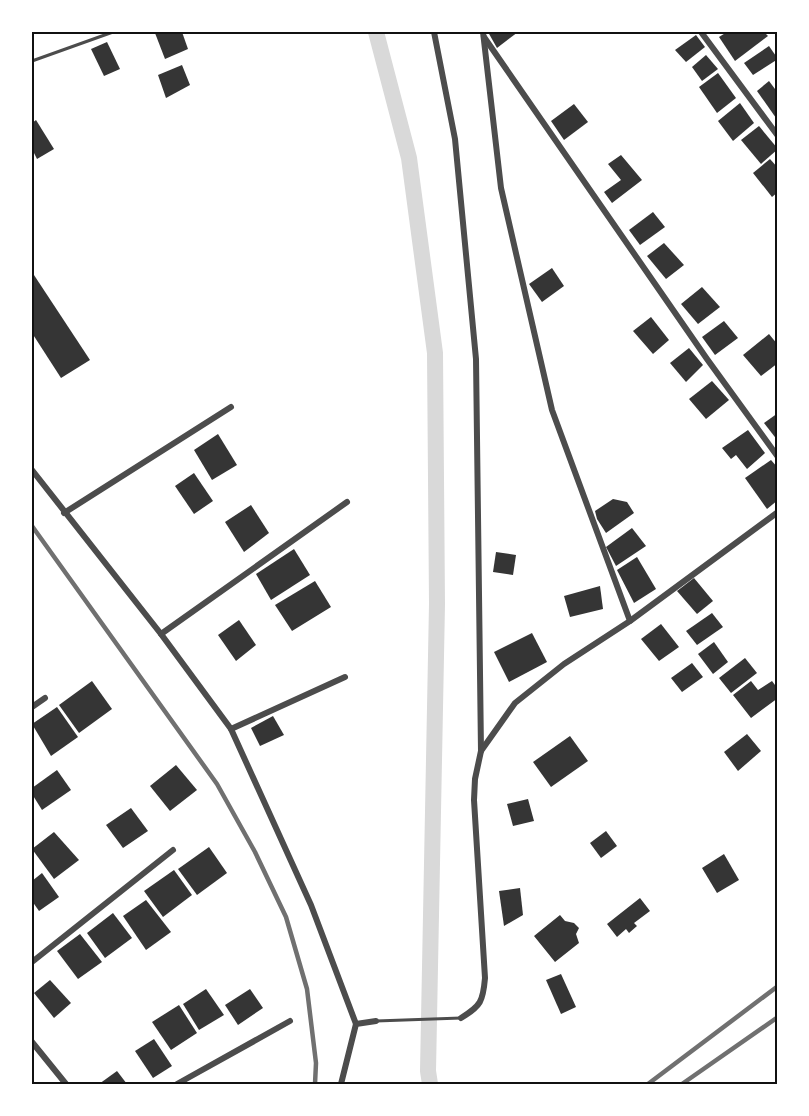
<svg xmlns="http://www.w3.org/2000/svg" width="809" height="1116" font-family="'Open Sans',sans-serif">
<rect width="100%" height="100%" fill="#fff"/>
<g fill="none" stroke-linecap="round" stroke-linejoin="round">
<polyline stroke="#d9d9d9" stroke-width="16" points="376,32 409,158 435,353 437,604 428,1071 430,1084"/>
</g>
<g fill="#353535">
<polygon points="159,32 182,32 188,49 165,59 155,33"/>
<polygon points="488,32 518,32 497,48"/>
<polygon points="727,32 764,32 768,36 735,61 719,37"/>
<polygon points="696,35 705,47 686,62 675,50"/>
<polygon points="107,42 120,69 104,76 91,49"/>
<polygon points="769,46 778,59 753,75 744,63"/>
<polygon points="706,55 718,69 702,81 692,67"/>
<polygon points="182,65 190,85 166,98 158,75"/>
<polygon points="718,73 736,98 717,113 699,87"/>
<polygon points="769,81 778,93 778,116 776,118 757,91"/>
<polygon points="740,103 754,123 733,141 718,121"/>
<polygon points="574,104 588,122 564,140 551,121"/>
<polygon points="36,120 54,149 37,159 32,149 32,123"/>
<polygon points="759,126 778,149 761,164 741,140"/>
<polygon points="621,155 642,180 612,203 604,192 621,180 608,164"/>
<polygon points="770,159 778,168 778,192 772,197 753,173"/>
<polygon points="653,212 665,227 640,245 629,230"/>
<polygon points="664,243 684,265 666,279 647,256"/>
<polygon points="552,268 564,286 542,302 529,284"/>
<polygon points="32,272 90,360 61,378 32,333"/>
<polygon points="702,287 720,307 698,324 681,304"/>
<polygon points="651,317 669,340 653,354 633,331"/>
<polygon points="724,321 738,338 715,355 702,337"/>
<polygon points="769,334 778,345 778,363 761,376 743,355"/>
<polygon points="689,348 703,365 686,382 670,363"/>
<polygon points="712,381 729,400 706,419 689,399"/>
<polygon points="778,413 778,441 764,423"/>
<polygon points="748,430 765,453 747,469 736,455 731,459 722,448"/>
<polygon points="218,434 237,465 212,480 194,450"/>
<polygon points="771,460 778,468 778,500 767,509 745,478"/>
<polygon points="194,473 213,501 194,514 175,486"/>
<polygon points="613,499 627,502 634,513 606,533 597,519 595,511"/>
<polygon points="251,505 269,533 244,552 225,522"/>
<polygon points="632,528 646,546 616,566 606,547"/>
<polygon points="294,549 310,575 271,600 256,574"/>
<polygon points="496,552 516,555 513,575 493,572"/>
<polygon points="637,557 656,589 634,603 617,570"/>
<polygon points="694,578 713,601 697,614 677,591"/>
<polygon points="315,581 331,607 292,631 275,605"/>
<polygon points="600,586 603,609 570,617 564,596"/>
<polygon points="712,613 723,627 697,645 686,631"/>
<polygon points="239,620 256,645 236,661 218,635"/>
<polygon points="661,624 679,647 659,661 641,639"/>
<polygon points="532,633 547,662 509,682 494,652"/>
<polygon points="714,642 728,662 713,674 698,654"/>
<polygon points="745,658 757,673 731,693 719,678"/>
<polygon points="692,663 703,677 682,692 671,678"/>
<polygon points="92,681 112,709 79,733 59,705"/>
<polygon points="751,681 758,690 772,681 778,689 778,698 751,718 733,695"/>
<polygon points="57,707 78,737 51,756 32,724"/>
<polygon points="273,716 284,735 260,746 251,728"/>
<polygon points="747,734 761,751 738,771 724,752"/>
<polygon points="570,736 588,761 551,787 533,762"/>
<polygon points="176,765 197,790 170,811 150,786"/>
<polygon points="57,770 71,790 42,810 32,794 32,788"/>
<polygon points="528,799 534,821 513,826 507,804"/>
<polygon points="131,808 148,831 123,848 106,825"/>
<polygon points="606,831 617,846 601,858 590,843"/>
<polygon points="54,832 79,860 54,879 32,849"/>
<polygon points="209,847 227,873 197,895 178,869"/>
<polygon points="724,854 739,880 717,893 702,868"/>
<polygon points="174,870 192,895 163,917 144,891"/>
<polygon points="42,873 59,897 39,911 32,901 32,881"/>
<polygon points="520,888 523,915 504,926 499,891"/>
<polygon points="640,898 650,911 634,923 637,926 629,933 626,929 617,937 607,924"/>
<polygon points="146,900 171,932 146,950 123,916"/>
<polygon points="113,913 132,938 105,958 87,933"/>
<polygon points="560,915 565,921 574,923 579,928 576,934 579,943 555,962 534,936"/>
<polygon points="80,934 102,962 78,979 57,951"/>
<polygon points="561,974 576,1007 561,1014 546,980"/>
<polygon points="50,980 71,1003 54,1018 34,993"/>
<polygon points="206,989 224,1015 199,1030 183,1004"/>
<polygon points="250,989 263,1008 238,1025 225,1005"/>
<polygon points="179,1005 197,1033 171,1050 152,1022"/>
<polygon points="154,1039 172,1066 153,1078 135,1051"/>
<polygon points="117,1071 127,1084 99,1084"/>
</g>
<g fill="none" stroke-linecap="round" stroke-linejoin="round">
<g stroke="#4c4c4c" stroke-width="3">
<polyline points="32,61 113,32"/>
<polyline points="376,1021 461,1018"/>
</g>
<g stroke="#4c4c4c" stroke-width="6">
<polyline points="434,32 455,139 476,359 481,751"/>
<polyline points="483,32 501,188 552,410 630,621"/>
<polyline points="701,32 778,136"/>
<polyline points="484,37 707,359 778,457"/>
<polyline points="32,470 161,634 231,729 311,905 356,1024"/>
<polyline points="64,513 231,407"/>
<polyline points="161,634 347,502"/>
<polyline points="32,707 45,698"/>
<polyline points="231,729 345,677"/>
<polyline points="32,962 173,850"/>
<path d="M461 1018C481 1006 483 1001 485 978L474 800 475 779 481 751 515 703 564 664 630 621 778 512"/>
<polyline points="32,1042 66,1084"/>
<polyline points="177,1084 290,1021"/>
<polyline points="341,1084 356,1024 376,1021"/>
</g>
<g stroke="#707070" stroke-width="4.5">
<polyline points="32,526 217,784 255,852 286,917 307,989 316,1063 315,1084"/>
<polyline points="648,1084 778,986"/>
<polyline points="682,1084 778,1017"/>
</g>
</g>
<rect width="809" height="1116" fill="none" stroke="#ffffff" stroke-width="66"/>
<rect x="33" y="33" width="743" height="1050" fill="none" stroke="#111" stroke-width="2"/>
</svg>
